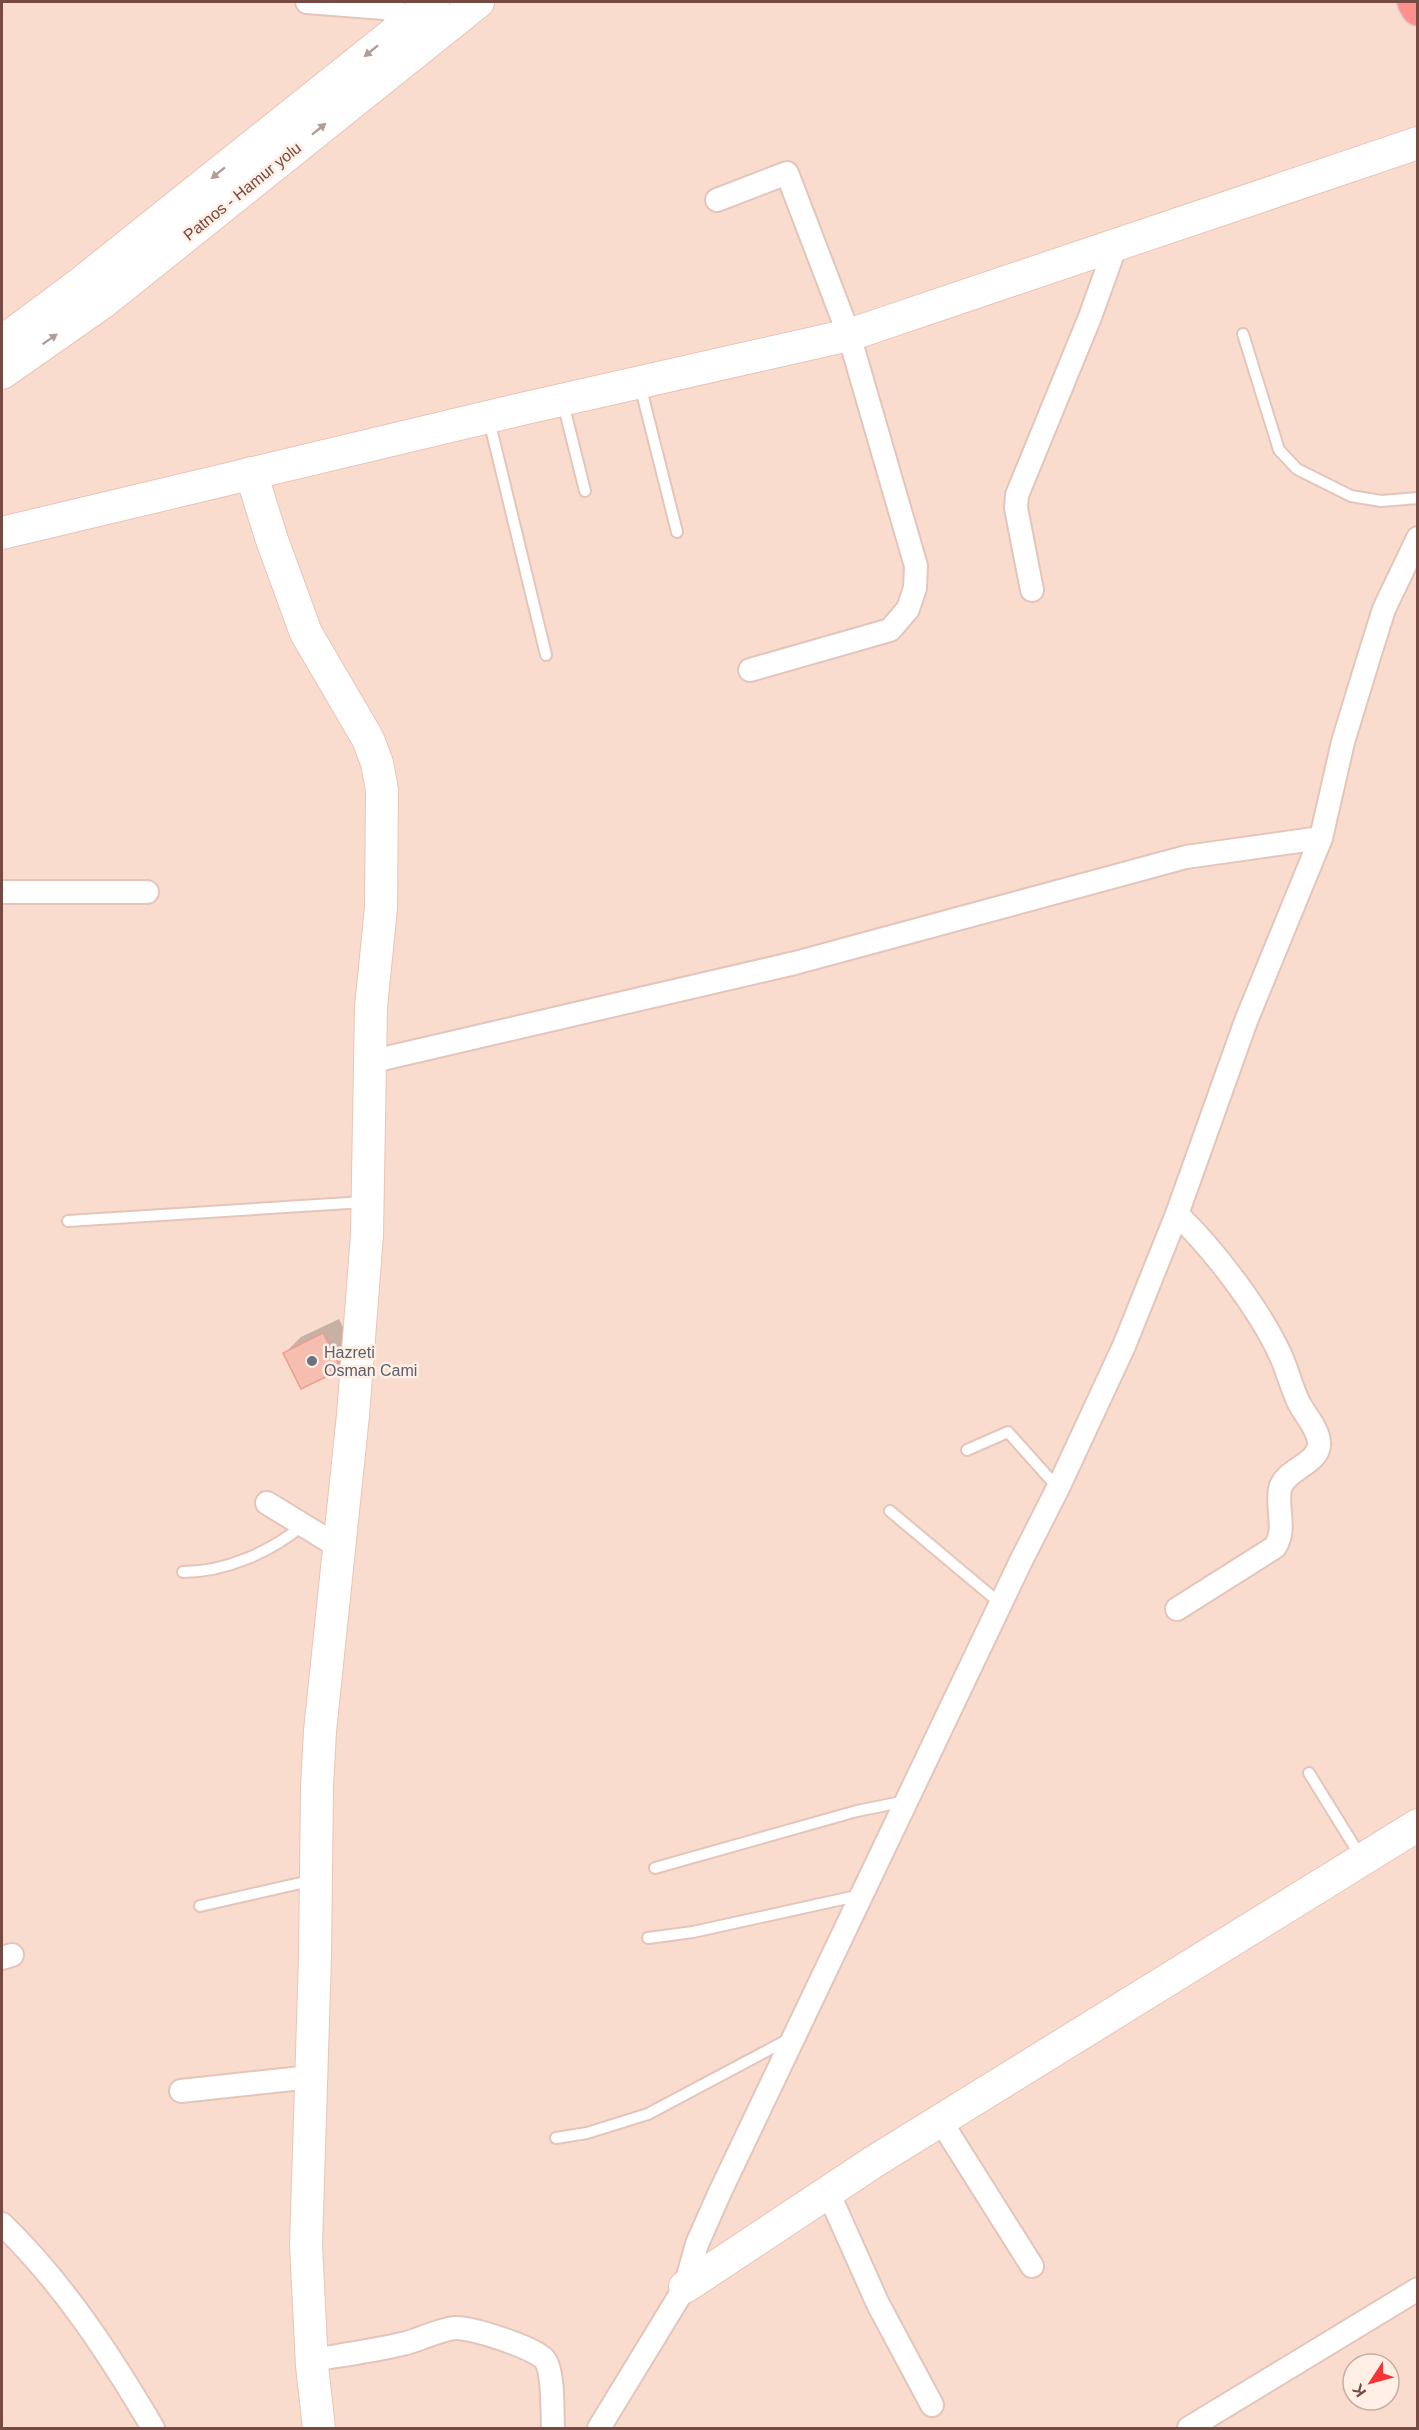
<svg xmlns="http://www.w3.org/2000/svg" width="1419" height="2430" font-family="Helvetica,sans-serif">
<rect width="100%" height="100%" fill="#feeadc"/>
<path fill="#f9dccd" fill-rule="evenodd" d="M2 2H1417V2428H2ZM1353 2364H1389V2400H1353Z"/>
<polygon fill="#0003" points="339,1319 354,1349 354,1354 337,1370 285,1353 301,1337"/>
<polygon fill="#f6beb1" stroke="#ea9f90" stroke-width="1.5" points="323,1333 339,1365 338,1371 301,1389 283,1353"/>
<g fill="none" stroke-linecap="round" stroke-linejoin="round">
<defs>
<g id="lane">
<polyline points="1243,334 1279,450 1297,469 1351,496 1381,501 1418,498"/>
<polyline points="640,385 677,532"/>
<polyline points="563,403 585,491"/>
<polyline points="489,420 546,655"/>
<polyline points="68,1221 364,1202"/>
<polyline points="967,1450 1008,1432 1058,1488"/>
<polyline points="890,1511 1001,1604"/>
<path d="M183 1572C225 1572 271 1552 303 1525"/>
<polyline points="1309,1773 1361,1857"/>
<polyline points="655,1868 857,1811 906,1801"/>
<polyline points="200,1906 314,1880"/>
<polyline points="648,1938 693,1932 861,1895"/>
<polyline points="556,2138 587,2133 648,2114 789,2039"/>
</g>
<g id="street">
<polyline points="307,2 384,8 412,18"/>
<polyline points="717,200 787,173 849,335 916,566 915,588 908,609 890,630 750,670"/>
<polyline points="1032,590 1016,508 1017,495 1090,317 1116,245"/>
<polyline points="2,892 147,892"/>
<polyline points="369,1062 795,963 1186,857 1321,838"/>
<path d="M1177 1214C1214 1250 1258 1307 1280 1354 1287 1369 1291 1386 1298 1401 1304 1414 1318 1428 1319 1442 1321 1464 1284 1469 1280 1489 1276 1510 1287 1528 1275 1547L1177 1609"/>
<polyline points="267,1503 339,1547"/>
<polyline points="2,1958 12,1955"/>
<polyline points="181,2091 311,2077"/>
<polyline points="940,2120 1032,2266"/>
<polyline points="828,2192 878,2304 932,2405"/>
<path d="M2 2224C63 2283 110 2355 153 2428"/>
<path d="M312 2360C342 2355 373 2351 402 2344 420 2340 437 2330 455 2328 471 2327 536 2348 545 2360 554 2372 552 2413 553 2428"/>
<polyline points="599,2428 685,2287 697,2244 720,2192 1020,1563 1058,1488 1124,1346 1177,1214 1246,1021 1321,838 1343,742 1368,660 1384,609 1418,538"/>
<polyline points="1189,2428 1418,2289"/>
</g>
<g id="secondary">
<polyline points="2,342 81,283 433,2"/>
<polyline points="2,373 102,303 478,2"/>
<polyline points="251,473 272,540 306,633 368,739 377,763 382,790 381,908 371,1007 367,1235 353,1415 320,1731 317,1787 315,1957 306,2245 312,2366 319,2428"/>
<polyline points="2,533 526,408 849,335 1418,143"/>
<polyline points="685,2287 875,2161 1418,1825"/>
</g>
<polyline id="highway" points="1414,2 1418,9"/>
</defs>
<use href="#lane" stroke="#e4c5bb" stroke-width="14"/>
<use href="#street" stroke="#e4c5bb" stroke-width="26"/>
<use href="#secondary" stroke="#eac4b7" stroke-width="34"/>
<use href="#highway" stroke="#d8ccca" stroke-width="36"/>
<use href="#lane" stroke="#fff" stroke-width="10"/>
<use href="#street" stroke="#fff" stroke-width="22"/>
<use href="#secondary" stroke="#fff" stroke-width="32"/>
<use href="#highway" stroke="#ff918d" stroke-width="33"/>
</g>
<defs><path id="oneway-solid" d="M-6-.8H1V-3.2L6.5 0L1 3.2V.8H-6Z" transform="scale(1.5)"/></defs>
<g fill="#b39b98">
<use href="#oneway-solid" transform="translate(371 51) rotate(141)"/>
<use href="#oneway-solid" transform="translate(319 129) rotate(-39)"/>
<use href="#oneway-solid" transform="translate(218 173) rotate(141)"/>
<use href="#oneway-solid" transform="translate(50 339) rotate(-35)"/>
</g>
<circle fill="#6b7280" stroke="#ffefe5" stroke-width="2" cx="312" cy="1361" r="6"/>
<g text-anchor="middle" stroke-width="5" stroke-linejoin="round" paint-order="stroke">
<g font-size="16" fill="#754a43" stroke="#ffefe5">
<text transform="translate(242 191) rotate(-39)" y="6">Patnos - Hamur yolu</text>
</g>
<g font-size="16" fill="#5b616d" stroke="#ffefe5" text-anchor="start">
<text x="324" y="1358">Hazreti<tspan x="324" dy="18">Osman Cami</tspan></text>
</g>
</g>
<rect width="1419" height="2430" fill="none" stroke="#754a43" stroke-width="6"/>
<g transform="translate(1371 2382) rotate(234)"><circle r="28" fill="#ffefe5" stroke="#c8ada4" stroke-width="1.5"/>
<path d="M0-4.5L10 22L0 15L-10 22Z" fill="#f53535"/>
<text y="-9" font-size="16" font-weight="bold" text-anchor="middle" fill="#754a43">K</text>
</g>
</svg>
